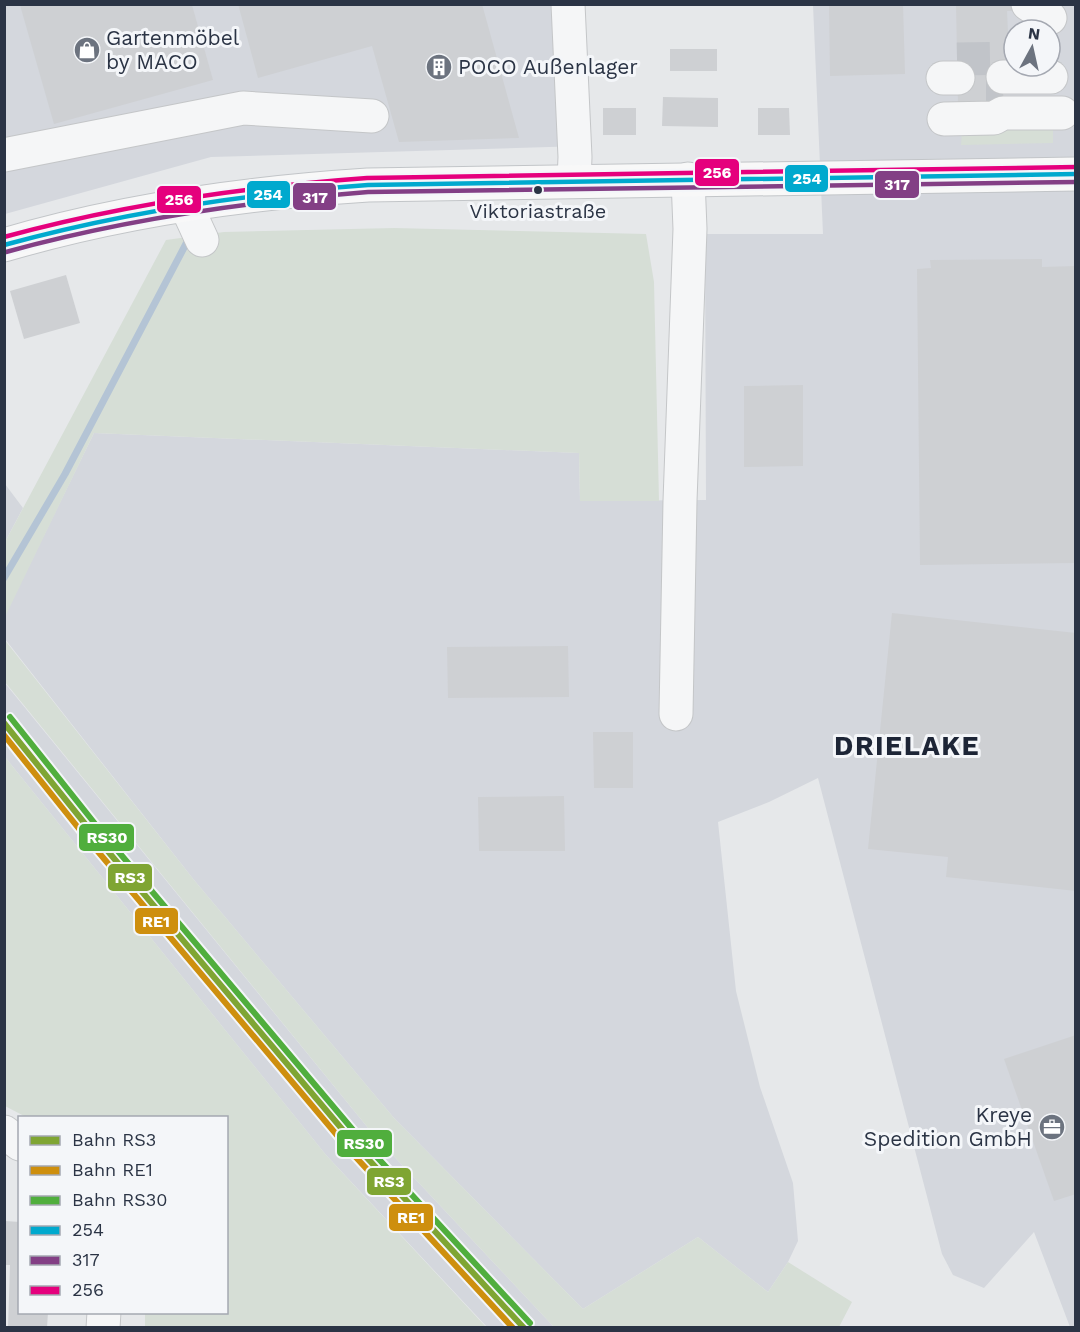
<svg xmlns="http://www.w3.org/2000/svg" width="1080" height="1332" font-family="'Work Sans',sans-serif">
<rect width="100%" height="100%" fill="#e6e8ea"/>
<g fill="#d4d7dd" fill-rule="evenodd">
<polygon points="5,5 585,5 582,146 211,157 5,214"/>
<path d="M813 5H1075V1327H1070L1034 1232 984 1288 953 1275 942 1254 818 778 769 802 718 822 736 991 760 1087 793 1183 798 1241 788 1262 768 1292 698 1237 583 1309 394 1118 194 880 5 639 4 617 94 433 579 453 580 501 706 500 705 234H823ZM1014 30H1050V66H1014Z"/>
<polygon points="5,484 23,508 5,542"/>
<polygon points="4,682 373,1134 554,1327 487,1327 326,1155 5,757"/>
</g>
<g fill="#d6ded6">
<polygon points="1053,125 1053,143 961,145 962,132 1004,126"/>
<polygon points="394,228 646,234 654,282 659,501 580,501 579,453 94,433 5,617 5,542 166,240 224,232"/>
<polygon points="4,639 194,880 394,1118 583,1309 698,1237 768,1292 788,1262 852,1302 839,1327 554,1327 373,1134 5,682"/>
<polygon points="5,757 326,1155 486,1327 145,1327 145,1313 226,1312 226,1118 26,1117 5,1106"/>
</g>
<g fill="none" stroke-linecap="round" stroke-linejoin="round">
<polyline stroke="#b4c4d5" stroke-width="7" points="4,578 65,474 188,240"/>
</g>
<g fill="#ced0d3">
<polygon points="238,4 482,4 519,138 399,142 372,46 258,78"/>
<polygon points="829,4 903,4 905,74 830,76"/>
<polygon points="956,4 1021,4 1015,11 1007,11 1008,33 1012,33 1014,65 1003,68 1004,105 958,105"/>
<polygon points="20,5 192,5 213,80 54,124"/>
<rect x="670" y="49" width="47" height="22"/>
<polygon points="663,97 718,98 718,127 662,126"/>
<rect x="603" y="108" width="33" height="27"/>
<polygon points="758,108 789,108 790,135 758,135"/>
<polygon points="1042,259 1042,267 1076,266 1076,563 920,565 917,269 931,268 930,260"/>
<polygon points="66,275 80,323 24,339 10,291"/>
<polygon points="803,385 803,466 744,467 744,386"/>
<polygon points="892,613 1076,633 1076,891 946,877 948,857 868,849"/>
<polygon points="568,646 569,697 448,698 447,647"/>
<polygon points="593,732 633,732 633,788 594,788"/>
<polygon points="564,796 565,851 479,851 478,797"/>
<polygon points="1076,1035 1076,1194 1054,1201 1004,1059"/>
<polygon points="5,1221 20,1222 20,1312 48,1312 47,1328 8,1328 10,1265 4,1265"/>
</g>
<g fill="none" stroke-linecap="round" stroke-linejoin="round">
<g stroke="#c1c4c9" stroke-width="33" stroke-dasharray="33 16" stroke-linecap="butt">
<polyline points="957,59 1014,58"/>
<polyline points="986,94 1003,94"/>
</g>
<defs>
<g id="minor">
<polyline points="568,4 575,157 574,181"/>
<polyline points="1028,4 1050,18"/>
<polyline points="1003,77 1051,77"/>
<polyline points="943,78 958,78"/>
<polyline points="944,119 994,118 1003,113 1062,113"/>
<polyline points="4,155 243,108 372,116"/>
<polyline points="185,203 202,240"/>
<polyline points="676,714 680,501 690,229 688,179"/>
<polyline points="4,1132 20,1144"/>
<polyline points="103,1328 104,1312"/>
</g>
<path id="major" d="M4 245C123 210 244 193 368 185L1076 174"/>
</defs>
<use href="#minor" stroke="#c4c6c8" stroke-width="35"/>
<use href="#major" stroke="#c2c5c8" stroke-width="35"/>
<use href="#minor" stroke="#f5f6f7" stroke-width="33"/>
<use href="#major" stroke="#f8f8f8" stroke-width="33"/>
<defs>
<path id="bus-1" d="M4 245C124 212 244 194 368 185L1076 174"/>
<path id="bus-2" d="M6 252C125 219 245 202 368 192L1076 182"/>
<path id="bus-3" d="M4 237C124 204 244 187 367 178L1076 167"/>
</defs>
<use href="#bus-1" stroke="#f4f6f9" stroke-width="9"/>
<use href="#bus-2" stroke="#f4f6f9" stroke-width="9"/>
<use href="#bus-3" stroke="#f4f6f9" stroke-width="9"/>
<use href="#bus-1" stroke="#00a9ce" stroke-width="4.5"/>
<use href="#bus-2" stroke="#833f85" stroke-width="4.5"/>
<use href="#bus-3" stroke="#e5007d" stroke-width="4.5"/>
<defs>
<polyline id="rail-1" points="4,723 90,830 358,1148 524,1328"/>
<polyline id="rail-2" points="4,735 84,835 352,1153 513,1328"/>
<polyline id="rail-3" points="10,717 96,825 364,1143 530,1323"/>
</defs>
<use href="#rail-1" stroke="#f4f6f9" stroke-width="10"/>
<use href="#rail-2" stroke="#f4f6f9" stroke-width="10"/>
<use href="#rail-3" stroke="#f4f6f9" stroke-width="10"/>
<use href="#rail-1" stroke="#7fa533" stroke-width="6"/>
<use href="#rail-2" stroke="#ce8f0e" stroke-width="6"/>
<use href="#rail-3" stroke="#50ae3d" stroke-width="6"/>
</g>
<defs>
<symbol id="shop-disc" viewBox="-11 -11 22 22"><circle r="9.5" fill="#6c737f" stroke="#f4f6f9"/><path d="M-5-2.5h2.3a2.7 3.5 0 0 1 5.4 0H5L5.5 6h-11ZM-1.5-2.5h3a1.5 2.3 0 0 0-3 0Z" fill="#fff"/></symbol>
<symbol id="building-disc" viewBox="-11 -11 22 22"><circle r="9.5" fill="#6c737f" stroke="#f4f6f9"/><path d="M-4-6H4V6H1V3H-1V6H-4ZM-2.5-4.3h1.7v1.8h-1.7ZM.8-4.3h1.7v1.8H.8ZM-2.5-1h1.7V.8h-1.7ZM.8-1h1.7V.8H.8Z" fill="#fff"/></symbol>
<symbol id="office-disc" viewBox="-11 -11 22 22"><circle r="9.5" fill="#6c737f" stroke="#f4f6f9"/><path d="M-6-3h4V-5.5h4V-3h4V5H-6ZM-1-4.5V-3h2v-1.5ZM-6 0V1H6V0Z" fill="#fff"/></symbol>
</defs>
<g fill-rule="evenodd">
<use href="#shop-disc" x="72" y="35" width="30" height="30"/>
<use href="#building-disc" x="424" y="52" width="30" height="30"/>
<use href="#office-disc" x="1037" y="1112" width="30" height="30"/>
</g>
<circle fill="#2b3445" stroke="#f4f6f9" stroke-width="2" cx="538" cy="190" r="5"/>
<g text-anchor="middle" stroke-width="6" stroke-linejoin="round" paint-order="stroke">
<g font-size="20" fill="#2b3445" stroke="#f4f6f9">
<text x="538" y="218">Viktoriastraße</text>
</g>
<g font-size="21" fill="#2b3445" stroke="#f4f6f9" text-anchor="start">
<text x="106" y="45">Gartenmöbel<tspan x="106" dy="24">by MACO</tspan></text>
<text x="458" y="74">POCO Außenlager</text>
<text x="1032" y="1122" text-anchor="end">Kreye<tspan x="1032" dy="24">Spedition GmbH</tspan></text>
</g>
<g font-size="27" font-weight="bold" letter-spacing="1.5" fill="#1d2536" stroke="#f4f6f9">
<text x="907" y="755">DRIELAKE</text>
</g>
</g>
<g stroke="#f4f6f9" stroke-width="2">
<rect x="694" y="158" width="46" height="29" rx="6" fill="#e5007d"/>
<rect x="784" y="164" width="45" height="29" rx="6" fill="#00a9ce"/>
<rect x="874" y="170" width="46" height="29" rx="6" fill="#833f85"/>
<rect x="246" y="180" width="45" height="29" rx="6" fill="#00a9ce"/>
<rect x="292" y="182" width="45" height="29" rx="6" fill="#833f85"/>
<rect x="156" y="185" width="46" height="29" rx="6" fill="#e5007d"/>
<rect x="78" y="823" width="57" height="29" rx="6" fill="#50ae3d"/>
<rect x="107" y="863" width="46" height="29" rx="6" fill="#7fa533"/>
<rect x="134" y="907" width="45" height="28" rx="6" fill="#ce8f0e"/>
<rect x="336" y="1129" width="57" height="29" rx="6" fill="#50ae3d"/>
<rect x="366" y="1167" width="46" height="29" rx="6" fill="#7fa533"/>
<rect x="388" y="1203" width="46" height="29" rx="6" fill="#ce8f0e"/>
</g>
<g font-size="16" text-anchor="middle" font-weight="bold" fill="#fff">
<text x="717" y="178">256</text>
<text x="807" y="184">254</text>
<text x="897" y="190">317</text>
<text x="268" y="200">254</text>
<text x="315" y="203">317</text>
<text x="179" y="205">256</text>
<text x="107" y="843">RS30</text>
<text x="130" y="883">RS3</text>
<text x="156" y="927">RE1</text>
<text x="364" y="1149">RS30</text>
<text x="389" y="1187">RS3</text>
<text x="411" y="1223">RE1</text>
</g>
<rect width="1080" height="1332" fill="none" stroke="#2b3445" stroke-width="12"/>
<rect x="18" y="1116" width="210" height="198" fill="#f4f6f9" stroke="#a4a8b1" stroke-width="1.5"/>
<rect x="30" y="1136" width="30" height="9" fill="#7fa533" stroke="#a4a8b1" stroke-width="1.5"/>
<text x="72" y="1146" font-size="18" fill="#2b3445">Bahn RS3</text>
<rect x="30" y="1166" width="30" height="9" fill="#ce8f0e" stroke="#a4a8b1" stroke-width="1.5"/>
<text x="72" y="1176" font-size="18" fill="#2b3445">Bahn RE1</text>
<rect x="30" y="1196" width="30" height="9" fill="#50ae3d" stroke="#a4a8b1" stroke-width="1.5"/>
<text x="72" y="1206" font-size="18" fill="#2b3445">Bahn RS30</text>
<rect x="30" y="1226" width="30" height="9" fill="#00a9ce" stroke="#a4a8b1" stroke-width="1.5"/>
<text x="72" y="1236" font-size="18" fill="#2b3445">254</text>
<rect x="30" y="1256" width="30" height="9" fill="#833f85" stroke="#a4a8b1" stroke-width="1.5"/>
<text x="72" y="1266" font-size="18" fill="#2b3445">317</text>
<rect x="30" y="1286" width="30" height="9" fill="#e5007d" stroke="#a4a8b1" stroke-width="1.5"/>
<text x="72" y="1296" font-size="18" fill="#2b3445">256</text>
<g transform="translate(1032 48) rotate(8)"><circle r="28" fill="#f4f6f9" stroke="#a4a8b1" stroke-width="1.5"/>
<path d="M0-4.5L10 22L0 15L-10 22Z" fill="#6c737f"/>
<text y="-9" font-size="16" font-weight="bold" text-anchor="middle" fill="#2b3445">N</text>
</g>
</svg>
